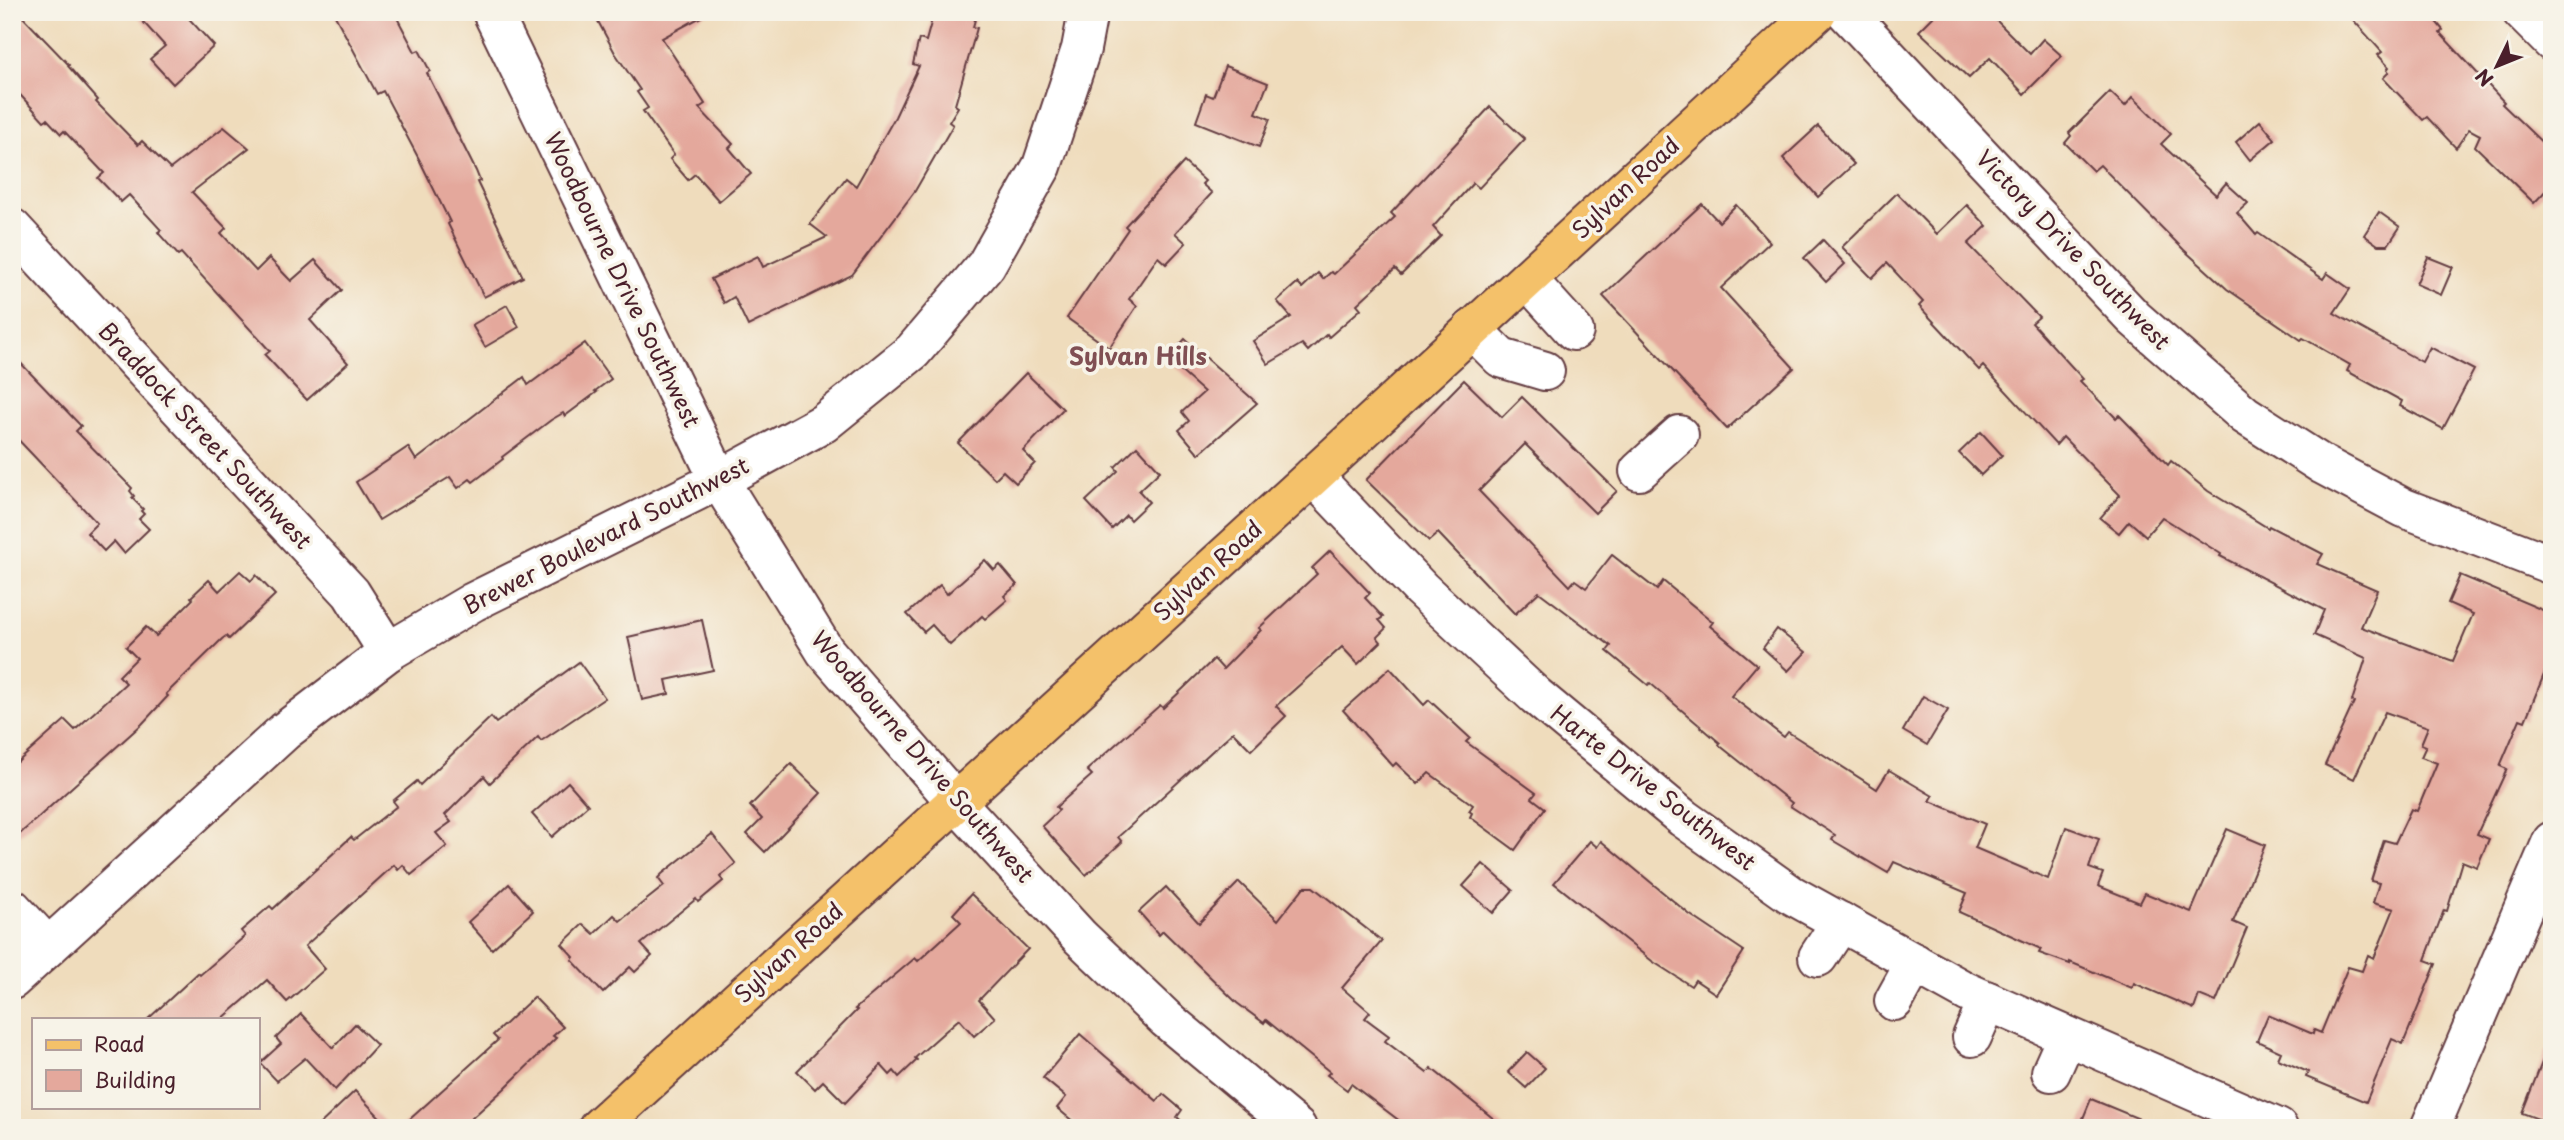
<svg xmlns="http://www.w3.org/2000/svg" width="2564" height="1140" font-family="'Playpen Sans',sans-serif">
<rect width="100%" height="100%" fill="#f7f3e8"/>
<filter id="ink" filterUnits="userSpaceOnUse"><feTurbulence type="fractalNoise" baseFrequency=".0143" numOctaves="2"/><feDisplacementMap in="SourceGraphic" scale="14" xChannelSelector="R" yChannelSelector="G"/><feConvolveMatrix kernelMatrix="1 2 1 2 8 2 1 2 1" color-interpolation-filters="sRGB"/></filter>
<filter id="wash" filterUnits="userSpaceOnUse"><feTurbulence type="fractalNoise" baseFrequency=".00686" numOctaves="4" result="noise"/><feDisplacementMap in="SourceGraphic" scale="28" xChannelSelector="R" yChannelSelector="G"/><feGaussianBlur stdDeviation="1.57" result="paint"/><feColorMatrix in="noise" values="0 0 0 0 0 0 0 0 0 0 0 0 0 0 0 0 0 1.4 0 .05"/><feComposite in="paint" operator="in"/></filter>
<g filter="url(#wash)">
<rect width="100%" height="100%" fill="#efdcbc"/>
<g id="blocks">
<g fill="#e4a89c">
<polygon points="12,12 18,12 69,65 68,66 98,100 96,102 138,145 142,141 170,169 224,127 249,148 192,192 226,228 221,233 256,271 269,258 291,281 315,260 342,290 310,320 348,363 307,400 265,355 270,351 181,253 178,255 160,235 158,232 161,230 129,195 121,202 98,178 104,173 64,131 61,134 47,119 44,121 12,86"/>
<polygon points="134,12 183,12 214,46 173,84 150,59 165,46"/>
<polygon points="333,12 394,12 415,52 419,50 430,71 427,73 476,171 480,181 477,182 523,277 484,297 448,224 450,222 420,161 383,91 377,94"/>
<polygon points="593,12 710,12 662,38 705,104 699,108 733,144 729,148 751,174 719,201 695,174 688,180 670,159 674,155 643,111 648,108 637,92 640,90 615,53"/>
<polygon points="934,12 977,12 973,27 977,28 955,105 958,107 949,122 953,125 915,191 852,275 748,326 734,297 724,303 711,279 758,256 763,267 827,237 810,224 846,178 856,186 895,117 919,66 913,64 919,39 926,41"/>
<polygon points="1938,12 1988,12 2030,54 2043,39 2062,56 2024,94 1990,58 1969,78 1919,31"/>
<polygon points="2346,12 2428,12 2443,30 2440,33 2504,102 2502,104 2552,152 2552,184 2534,203 2475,146 2480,135 2469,129 2456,148 2427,117 2423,120 2383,78 2389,72 2387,70 2389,67 2378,55 2382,52"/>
<polygon points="1225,66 1268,83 1256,113 1270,119 1259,147 1196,122 1206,94 1213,97"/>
<polygon points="2110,92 2125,106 2133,97 2171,134 2161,144 2216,195 2226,183 2248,203 2237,213 2256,235 2258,233 2323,279 2327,273 2350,289 2334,313 2422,362 2430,347 2474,370 2443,429 2400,406 2402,401 2347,371 2350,365 2303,338 2301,340 2227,289 2184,250 2100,165 2093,171 2065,143 2071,136 2069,133"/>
<polygon points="1490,107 1525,139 1479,188 1473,183 1433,227 1441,236 1401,275 1395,269 1357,304 1361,309 1329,337 1327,334 1308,351 1302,344 1268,364 1253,341 1291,317 1277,301 1297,283 1302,288 1318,273 1323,279 1331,272 1334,274 1395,217 1391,213"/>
<polygon points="2260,121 2275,139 2250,160 2236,142"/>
<polygon points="1818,126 1854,164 1818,197 1783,158"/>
<polygon points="1184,162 1205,181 1202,184 1212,193 1175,233 1186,243 1166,264 1158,257 1129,299 1137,306 1109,348 1067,318 1128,229 1125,226"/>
<polygon points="1897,193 1937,234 1967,205 1987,226 1968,244 2039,317 2032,323 2083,379 2080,381 2116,418 2119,415 2168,465 2171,461 2208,491 2268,528 2269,526 2323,554 2317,564 2377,590 2361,627 2453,661 2473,614 2448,603 2460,575 2552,614 2552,655 2525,721 2520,719 2500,766 2507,769 2477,834 2489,839 2477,867 2462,861 2447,911 2444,910 2425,960 2436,964 2403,1044 2392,1039 2366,1102 2306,1077 2308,1072 2278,1059 2281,1052 2257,1041 2268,1015 2313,1034 2314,1030 2321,1033 2348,967 2362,971 2368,955 2374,958 2394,909 2373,903 2379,883 2371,881 2384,840 2395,843 2411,809 2417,811 2437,763 2421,757 2426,746 2421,744 2428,727 2385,712 2354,779 2325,765 2354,702 2352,701 2366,658 2314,635 2324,610 2220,556 2221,554 2162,517 2146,536 2129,521 2119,533 2100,518 2120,495 2063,437 2056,445 1983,366 1979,370 1919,306 1923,302 1887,263 1872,278 1842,247"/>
<polygon points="1702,204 1719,222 1736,205 1770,242 1721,288 1794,368 1727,429 1603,296"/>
<polygon points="2379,212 2400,227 2388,245 2378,245 2364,235"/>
<polygon points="1823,240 1845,264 1826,282 1804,258"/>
<polygon points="2428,257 2453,267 2441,295 2416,284"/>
<polygon points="507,305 519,327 485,347 472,325"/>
<polygon points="1185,339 1257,403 1199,454 1179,430 1189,421 1182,412 1204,392 1167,359"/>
<polygon points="585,343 611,379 595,391 597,392 565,416 563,413 551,420 502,457 503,459 473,482 470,479 458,488 450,477 379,520 356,482 408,447 416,460 524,377 528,385"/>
<polygon points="12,354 81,426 76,431 132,488 130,491 134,496 132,498 143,509 141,511 144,514 139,519 149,529 124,553 114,541 104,551 87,533 97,523 12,433"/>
<polygon points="1026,373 1063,409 1023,451 1035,463 1016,483 1003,471 995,479 958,443"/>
<polygon points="1464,380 1502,417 1522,397 1617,491 1595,513 1525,444 1479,491 1570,586 1575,580 1586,588 1612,555 1657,590 1663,581 1713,622 1710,626 1757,665 1731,696 1784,737 1788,732 1877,789 1889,770 1933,796 1930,801 1985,824 1975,848 2048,879 2066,827 2099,839 2089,868 2103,873 2098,886 2140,903 2145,893 2191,912 2227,829 2265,845 2233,922 2247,928 2216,1002 2199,995 2194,1009 2134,983 2132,988 2070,962 2070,964 2039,953 2041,949 1959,912 1967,893 1894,862 1888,873 1832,840 1835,835 1790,806 1792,803 1719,745 1720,743 1650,683 1648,685 1607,651 1611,646 1539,592 1515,614 1438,533 1429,541 1366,480"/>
<polygon points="1981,432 2002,455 1981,475 1959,453"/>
<polygon points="1137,446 1160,471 1139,491 1149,502 1130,520 1126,515 1112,529 1086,501 1118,471 1115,467"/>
<polygon points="1330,551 1370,593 1365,598 1383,617 1379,620 1386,628 1377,637 1381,642 1358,664 1342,647 1276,706 1286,716 1251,750 1233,732 1118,837 1122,842 1086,875 1042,826 1059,810 1056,807 1092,775 1087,770 1160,705 1163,708 1214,659 1223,669 1261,630 1259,628 1317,574 1312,568"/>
<polygon points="985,560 994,570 1000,565 1017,585 1004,596 1007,600 985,619 982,616 950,645 932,625 924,632 907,614 940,585 947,594"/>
<polygon points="240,571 251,581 256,575 275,595 229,639 226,636 222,639 166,694 168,696 142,724 12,841 12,767 65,720 75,730 126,683 119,676 137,658 126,647 146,627 156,636 193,599 191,597 209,580 219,591"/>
<polygon points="702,620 713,670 666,680 669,694 642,700 628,637"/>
<polygon points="1777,629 1806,652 1788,671 1763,648"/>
<polygon points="579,662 605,698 541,741 538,737 490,783 484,776 445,815 451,822 436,833 447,846 411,875 403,865 398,870 394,865 305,946 325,969 287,1002 267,980 222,1019 148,1019 198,973 200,975 245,936 241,931 270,906 273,909 351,837 354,840 397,806 393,801 417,781 420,785 491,717 496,723"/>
<polygon points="1390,668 1424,705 1429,700 1470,738 1466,742 1536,793 1532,798 1545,808 1515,850 1470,817 1472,813 1469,811 1473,805 1429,773 1418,784 1396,763 1393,766 1343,710"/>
<polygon points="1923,696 1948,710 1927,745 1903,731"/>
<polygon points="791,764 821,793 765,852 747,834 762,819 750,806"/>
<polygon points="568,782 588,805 552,837 532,814"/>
<polygon points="712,834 736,864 720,877 723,881 698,902 696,899 641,944 652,956 635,972 630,967 603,993 572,960 574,957 562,944 583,924 594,934 614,915 620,921 664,886 658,878 662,874"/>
<polygon points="1590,841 1597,847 1601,841 1689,914 1744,951 1716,994 1695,980 1691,986 1652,961 1554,883"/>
<polygon points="1483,864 1513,890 1493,913 1463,886"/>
<polygon points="1239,882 1278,920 1304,887 1313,887 1382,941 1342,988 1370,1012 1365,1018 1389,1036 1385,1041 1427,1073 1431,1068 1505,1128 1409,1128 1351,1084 1347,1090 1327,1075 1330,1072 1266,1020 1264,1023 1237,1003 1163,931 1159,935 1139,912 1166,887 1199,923"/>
<polygon points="509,884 533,911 492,949 468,922"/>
<polygon points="971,894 1028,949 979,1000 995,1018 974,1036 959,1019 915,1058 917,1060 899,1077 894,1071 890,1075 881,1065 845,1103 823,1081 815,1089 797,1071 857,1010 855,1009 915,958 918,961 961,922 953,914"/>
<polygon points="534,997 563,1027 553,1036 556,1038 504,1089 461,1128 400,1128 498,1040 493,1035"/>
<polygon points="301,1014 333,1048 355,1024 377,1045 335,1090 305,1058 277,1081 260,1063 281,1044 276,1038"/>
<polygon points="1080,1034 1157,1101 1163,1094 1182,1110 1177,1117 1189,1128 1081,1128 1057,1108 1066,1097 1043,1078"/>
<polygon points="2550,1042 2552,1042 2552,1124 2522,1113"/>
<polygon points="1527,1052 1545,1068 1526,1088 1508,1072"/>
<polygon points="355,1091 390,1128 316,1128"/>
<polygon points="2091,1099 2159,1127 2158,1128 2079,1128"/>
</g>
</g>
</g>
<g filter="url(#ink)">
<use href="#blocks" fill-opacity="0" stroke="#633b41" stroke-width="2"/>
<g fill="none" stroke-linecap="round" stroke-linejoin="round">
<defs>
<g id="minor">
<polyline points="492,12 719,480 825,651 956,802 1080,937 1166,1019 1297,1128"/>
<polyline points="1846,12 2134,318 2245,415 2323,465 2404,508 2552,565"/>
<polyline points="2522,12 2552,42"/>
<polyline points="12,228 351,593 388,652"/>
<polyline points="1527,279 1574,331"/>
<polyline points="1472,329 1501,358 1545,371"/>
<polyline points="1639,471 1679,435"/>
<polyline points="1313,476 1421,589 1536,696 1683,818 1790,894 1967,992 2278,1128"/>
<polyline points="12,908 48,947"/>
<polyline points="1818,957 1841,922"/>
<polyline points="12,980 285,731 388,652 473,602 719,480 824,423 913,351 986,265 1042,166 1081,49 1088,12"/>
<polyline points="1894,1001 1915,963"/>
<polyline points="1972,1037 1988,1001"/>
<polyline points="2051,1072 2067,1036"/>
<polyline points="2430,1128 2552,841"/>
</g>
<polyline id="major" points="598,1128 1313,476 1817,12"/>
</defs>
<use href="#minor" stroke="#633b41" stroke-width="42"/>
<use href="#major" stroke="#633b41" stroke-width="42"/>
<use href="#minor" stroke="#fff" stroke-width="38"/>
<use href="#major" stroke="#f4c16a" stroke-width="38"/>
</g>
</g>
<g text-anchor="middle" stroke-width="7" stroke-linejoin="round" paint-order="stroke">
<g font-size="23" fill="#4a1f2b" stroke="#f7f3e8">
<text transform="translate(1626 188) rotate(-43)" y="8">Sylvan Road</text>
<text transform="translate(2073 250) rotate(46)" y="8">Victory Drive Southwest</text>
<text transform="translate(622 280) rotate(64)" y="8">Woodbourne Drive Southwest</text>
<text transform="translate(205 436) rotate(47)" y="8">Braddock Street Southwest</text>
<text transform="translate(606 536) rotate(-27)" y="8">Brewer Boulevard Southwest</text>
<text transform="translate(1208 571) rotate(-42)" y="8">Sylvan Road</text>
<text transform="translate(922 757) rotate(49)" y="8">Woodbourne Drive Southwest</text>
<text transform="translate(1653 788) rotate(38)" y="8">Harte Drive Southwest</text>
<text transform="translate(789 953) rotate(-42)" y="8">Sylvan Road</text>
</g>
<g font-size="24" font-weight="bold" fill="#804f53" stroke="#f7f3e8">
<text x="1138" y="365">Sylvan Hills</text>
</g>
</g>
<rect width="2564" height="1140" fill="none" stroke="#f7f3e8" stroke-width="42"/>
<rect x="32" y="1018" width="228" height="91" fill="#f7f3e8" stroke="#b29e9c" stroke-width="2"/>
<rect x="46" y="1040" width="35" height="10" fill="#f4c16a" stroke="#b29e9c" stroke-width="2"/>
<text x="94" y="1052" font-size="21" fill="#4a1f2b">Road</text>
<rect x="46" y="1070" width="35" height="21" fill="#e4a89c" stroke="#b29e9c" stroke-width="2"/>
<text x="94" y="1088" font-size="21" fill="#4a1f2b">Building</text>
<g transform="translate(2497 66) rotate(227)" stroke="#f7f3e8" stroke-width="5" paint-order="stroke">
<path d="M0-5L12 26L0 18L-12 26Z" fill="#4a1f2b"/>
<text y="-10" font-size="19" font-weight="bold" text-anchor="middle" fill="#4a1f2b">N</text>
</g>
</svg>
